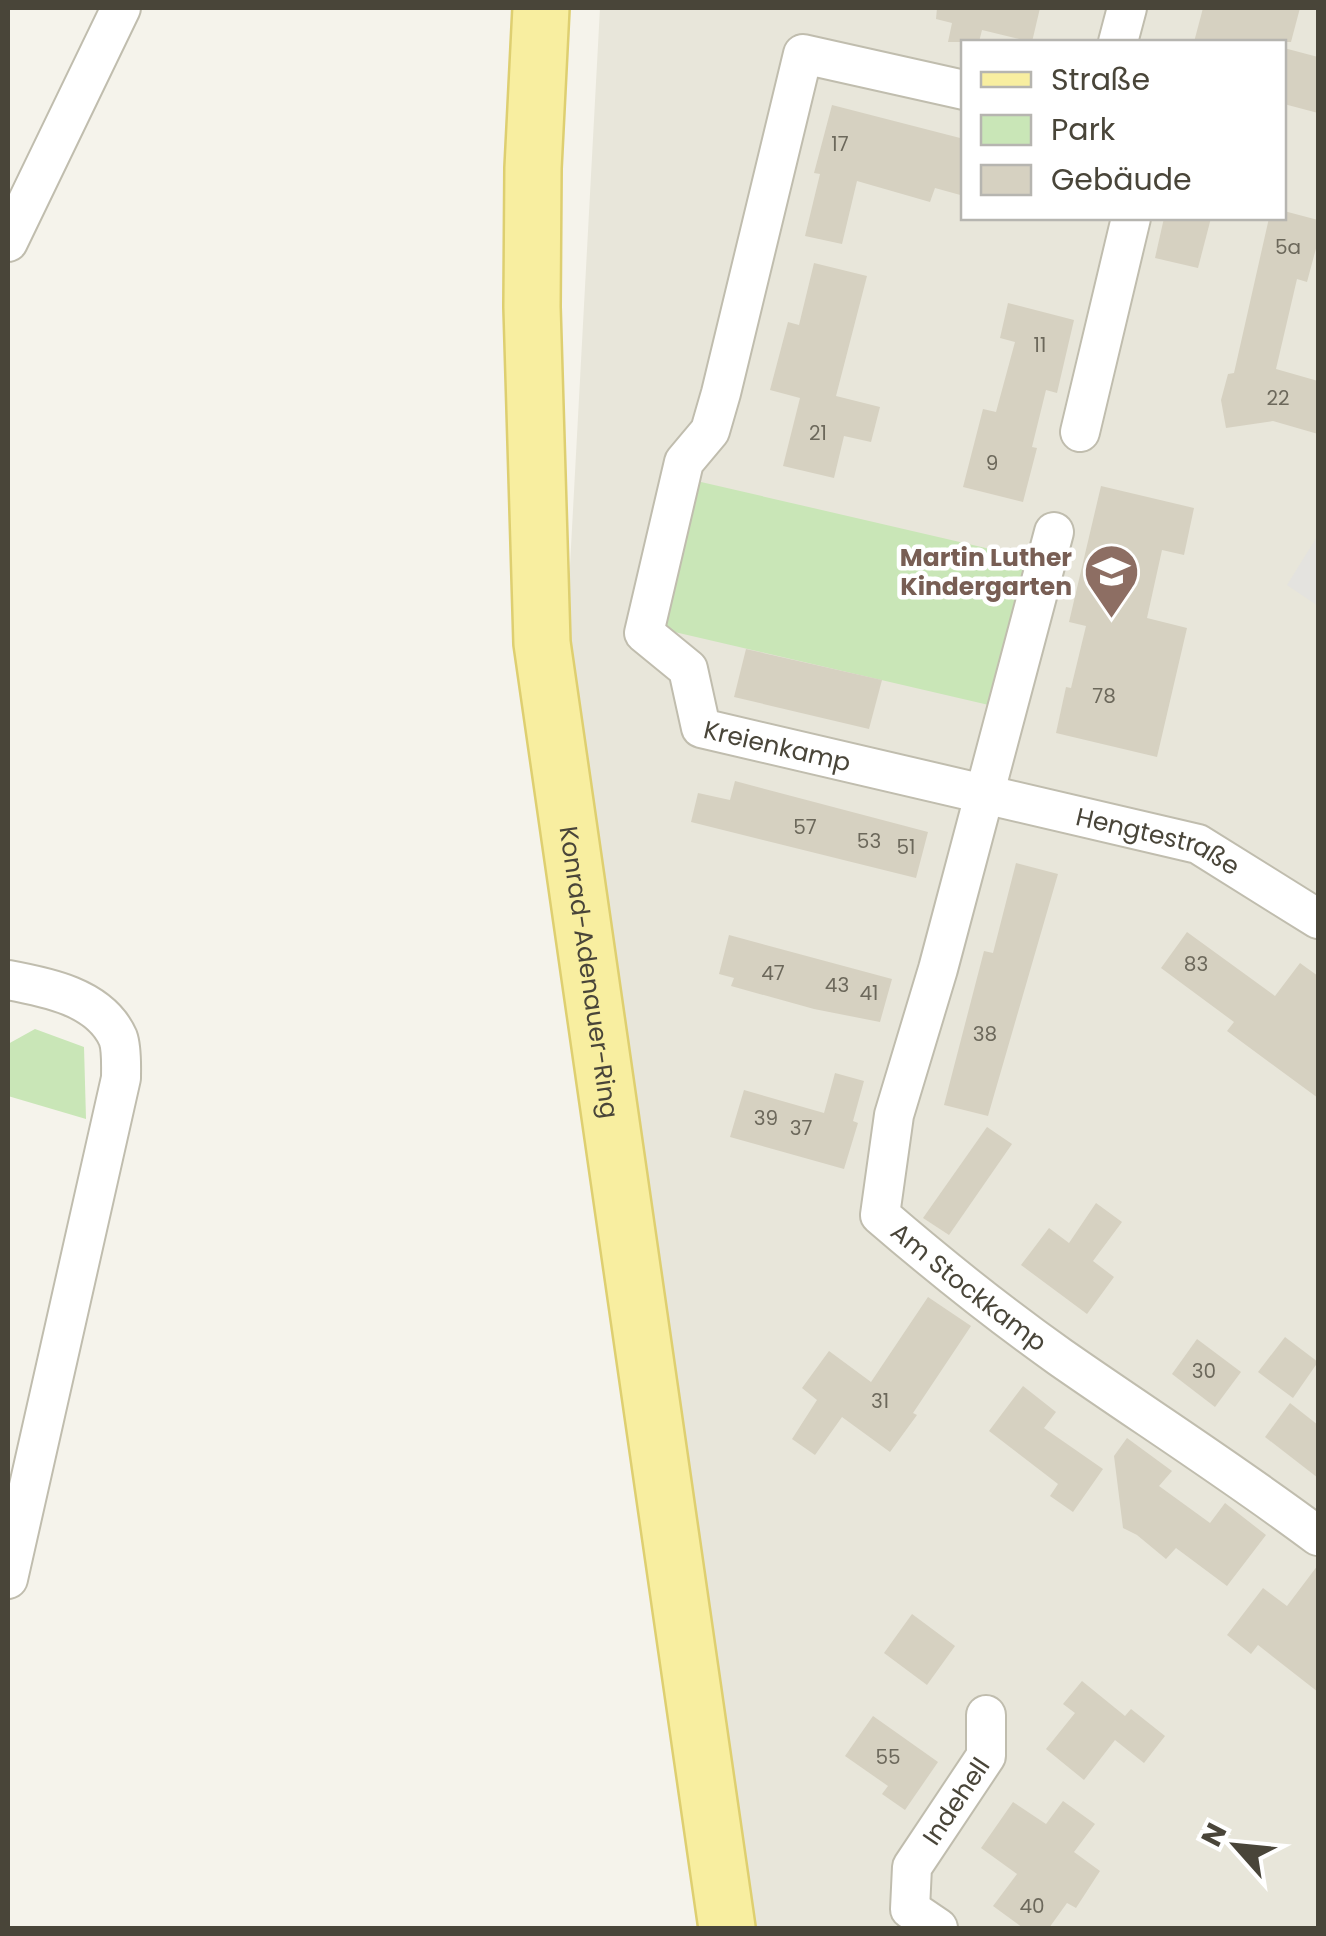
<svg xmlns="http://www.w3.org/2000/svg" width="1326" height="1936" font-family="Poppins,sans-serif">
<rect width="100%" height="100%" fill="#f5f3eb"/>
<path fill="#e8e6da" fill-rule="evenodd" d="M600 8H1318V1928H741L566 640ZM964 42H1284V218H964Z"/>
<g fill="#c9e6b7">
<polygon points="688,479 1046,562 1006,709 653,627"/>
<polygon points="35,1029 84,1047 86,1119 8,1096 8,1044"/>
</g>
<polygon fill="#e4e3df" points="1318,535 1318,606 1287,585"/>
<g fill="#d6d1c1">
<polygon points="937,8 1040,8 1032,42 982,30 979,42 948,42 952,23 936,19"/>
<polygon points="1203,8 1300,8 1291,42 1194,42"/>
<polygon points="1284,48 1318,57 1318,113 1284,104"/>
<polygon points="832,105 964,139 964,196 935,188 930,202 857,181 842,244 805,236 820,174 814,173"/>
<polygon points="1284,211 1318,220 1318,241 1307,282 1297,279 1276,369 1318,381 1318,434 1273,421 1226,428 1221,400 1228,374 1234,373 1269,218 1284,218"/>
<polygon points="1164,218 1211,218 1198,268 1155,258"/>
<polygon points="814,263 867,276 836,396 880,407 871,442 844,436 834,478 783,466 800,398 770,390 788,322 799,325"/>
<polygon points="1008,303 1074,320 1057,393 1046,390 1032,447 1037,448 1023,502 963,487 983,409 996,412 1015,342 1000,338"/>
<polygon points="1101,486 1194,508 1184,555 1162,550 1147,618 1187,628 1157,757 1056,733 1066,687 1071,688 1086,626 1069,622"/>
<polygon points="746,649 882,680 869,729 734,697"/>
<polygon points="735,781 928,832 916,878 691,822 698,793 730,800"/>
<polygon points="1016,863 1058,874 988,1116 944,1105 984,951 993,953"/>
<polygon points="1187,932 1275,996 1300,963 1318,976 1318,1098 1227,1031 1234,1022 1161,968"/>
<polygon points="729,935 892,979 880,1022 814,1009 731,986 734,978 719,974"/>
<polygon points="835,1073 864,1081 853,1121 858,1123 844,1169 730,1137 744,1090 824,1113"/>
<polygon points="987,1127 1012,1144 949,1235 923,1218"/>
<polygon points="1096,1203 1122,1222 1093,1261 1114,1277 1087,1314 1021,1265 1049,1228 1069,1243"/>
<polygon points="928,1297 971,1326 913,1413 917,1415 890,1452 842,1417 815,1455 792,1439 817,1400 802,1388 829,1351 871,1382"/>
<polygon points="1285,1337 1318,1362 1293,1398 1258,1372"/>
<polygon points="1197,1339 1241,1372 1215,1407 1172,1374"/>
<polygon points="1023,1386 1056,1412 1044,1428 1103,1469 1073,1512 1050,1496 1058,1484 989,1431"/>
<polygon points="1290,1403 1318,1425 1318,1478 1265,1437"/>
<polygon points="1127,1438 1172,1471 1159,1486 1210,1523 1225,1503 1266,1535 1227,1586 1176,1548 1166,1559 1137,1535 1123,1528 1114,1456"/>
<polygon points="1318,1565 1318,1692 1258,1645 1251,1654 1227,1635 1263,1588 1287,1606"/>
<polygon points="912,1614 955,1646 927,1685 884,1653"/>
<polygon points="1082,1681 1125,1716 1131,1709 1165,1736 1144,1763 1115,1740 1084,1780 1046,1749 1075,1713 1063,1704"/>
<polygon points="873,1716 938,1762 905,1810 882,1794 888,1786 845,1756"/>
<polygon points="1063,1801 1095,1824 1074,1852 1100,1871 1076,1908 1067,1903 1049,1928 1023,1928 993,1906 1017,1874 981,1848 1013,1802 1046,1824"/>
</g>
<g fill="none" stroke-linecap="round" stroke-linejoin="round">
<defs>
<g id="street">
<polyline points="1118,42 1127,8"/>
<path id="s1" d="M964 90 803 54 721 393 710 431 684 462 644 633 688 669 701 728 1198 844 1318 919"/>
<polyline points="8,242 121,8"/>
<polyline points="1080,432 1131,218"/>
<path id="s2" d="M1054 532 938 969 894 1115 880 1215C938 1265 998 1313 1060 1357 1146 1417 1234 1473 1318 1536"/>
<path d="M8 980C46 987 100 997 118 1038 122 1049 121 1067 121 1078L8 1579"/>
<path id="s3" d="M938 1928 910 1909 912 1867 986 1756V1715"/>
</g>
<g id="primary">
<path id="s4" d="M541 8 533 168 532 307 542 643 727 1928"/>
</g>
</defs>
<use href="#street" stroke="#c0bdae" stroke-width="42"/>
<use href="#primary" stroke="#decf70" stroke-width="60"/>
<use href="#street" stroke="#fff" stroke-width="38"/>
<use href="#primary" stroke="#f8eea0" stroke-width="55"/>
</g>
<defs>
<symbol id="school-pin" viewBox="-11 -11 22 30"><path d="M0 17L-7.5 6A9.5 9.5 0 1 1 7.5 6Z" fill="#8d6e63" stroke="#fff"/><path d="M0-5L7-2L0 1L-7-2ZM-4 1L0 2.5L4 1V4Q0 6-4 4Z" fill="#fff"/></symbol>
</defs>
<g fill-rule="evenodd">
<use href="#school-pin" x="1080" y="540" width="63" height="86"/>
</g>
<g text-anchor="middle" stroke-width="9" stroke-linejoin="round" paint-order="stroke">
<g font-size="20" fill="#6c685b">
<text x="840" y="151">17</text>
<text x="1288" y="254">5a</text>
<text x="1040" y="352">11</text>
<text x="1278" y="405">22</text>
<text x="818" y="440">21</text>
<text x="992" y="470">9</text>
<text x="1104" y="703">78</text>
<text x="805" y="834">57</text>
<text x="869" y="848">53</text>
<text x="906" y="854">51</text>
<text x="1196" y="971">83</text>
<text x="773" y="980">47</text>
<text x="837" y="992">43</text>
<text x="869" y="1000">41</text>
<text x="985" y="1041">38</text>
<text x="766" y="1125">39</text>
<text x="801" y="1135">37</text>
<text x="1204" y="1378">30</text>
<text x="880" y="1408">31</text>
<text x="888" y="1764">55</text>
<text x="1032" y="1913">40</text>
</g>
<g font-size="25" font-weight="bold" fill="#785e54" stroke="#fff" text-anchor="end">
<text x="1072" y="566">Martin Luther<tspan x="1072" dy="29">Kindergarten</tspan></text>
</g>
<g font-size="25" fill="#494539" stroke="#fff">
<text dy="9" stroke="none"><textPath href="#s1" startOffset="965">Kreienkamp</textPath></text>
<text dy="9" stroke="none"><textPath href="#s1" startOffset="1358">Hengtestraße</textPath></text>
<text dy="9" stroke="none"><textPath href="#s4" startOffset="968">Konrad-Adenauer-Ring</textPath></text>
<text dy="9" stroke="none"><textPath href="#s2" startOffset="820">Am Stockkamp</textPath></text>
<text dy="9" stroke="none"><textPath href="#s3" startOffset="155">Indehell</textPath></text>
</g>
</g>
<rect width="1326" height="1936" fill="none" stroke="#494539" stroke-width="20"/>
<rect x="961" y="40" width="325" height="180" fill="#ffffff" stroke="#b6b5b0" stroke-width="2.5"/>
<rect x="981" y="72" width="50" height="15" fill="#f8eea0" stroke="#b6b5b0" stroke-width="2.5"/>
<text x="1051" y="90" font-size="30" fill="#494539">Straße</text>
<rect x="981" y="115" width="50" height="30" fill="#c9e6b7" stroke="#b6b5b0" stroke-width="2.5"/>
<text x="1051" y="140" font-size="30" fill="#494539">Park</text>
<rect x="981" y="165" width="50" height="30" fill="#d6d1c1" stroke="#b6b5b0" stroke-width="2.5"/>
<text x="1051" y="190" font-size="30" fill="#494539">Gebäude</text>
<g transform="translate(1236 1846) rotate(297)" stroke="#ffffff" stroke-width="8" paint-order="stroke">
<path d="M0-8L18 38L0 25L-18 38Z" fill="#494539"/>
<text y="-15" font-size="28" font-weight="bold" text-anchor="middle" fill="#494539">N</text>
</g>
</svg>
